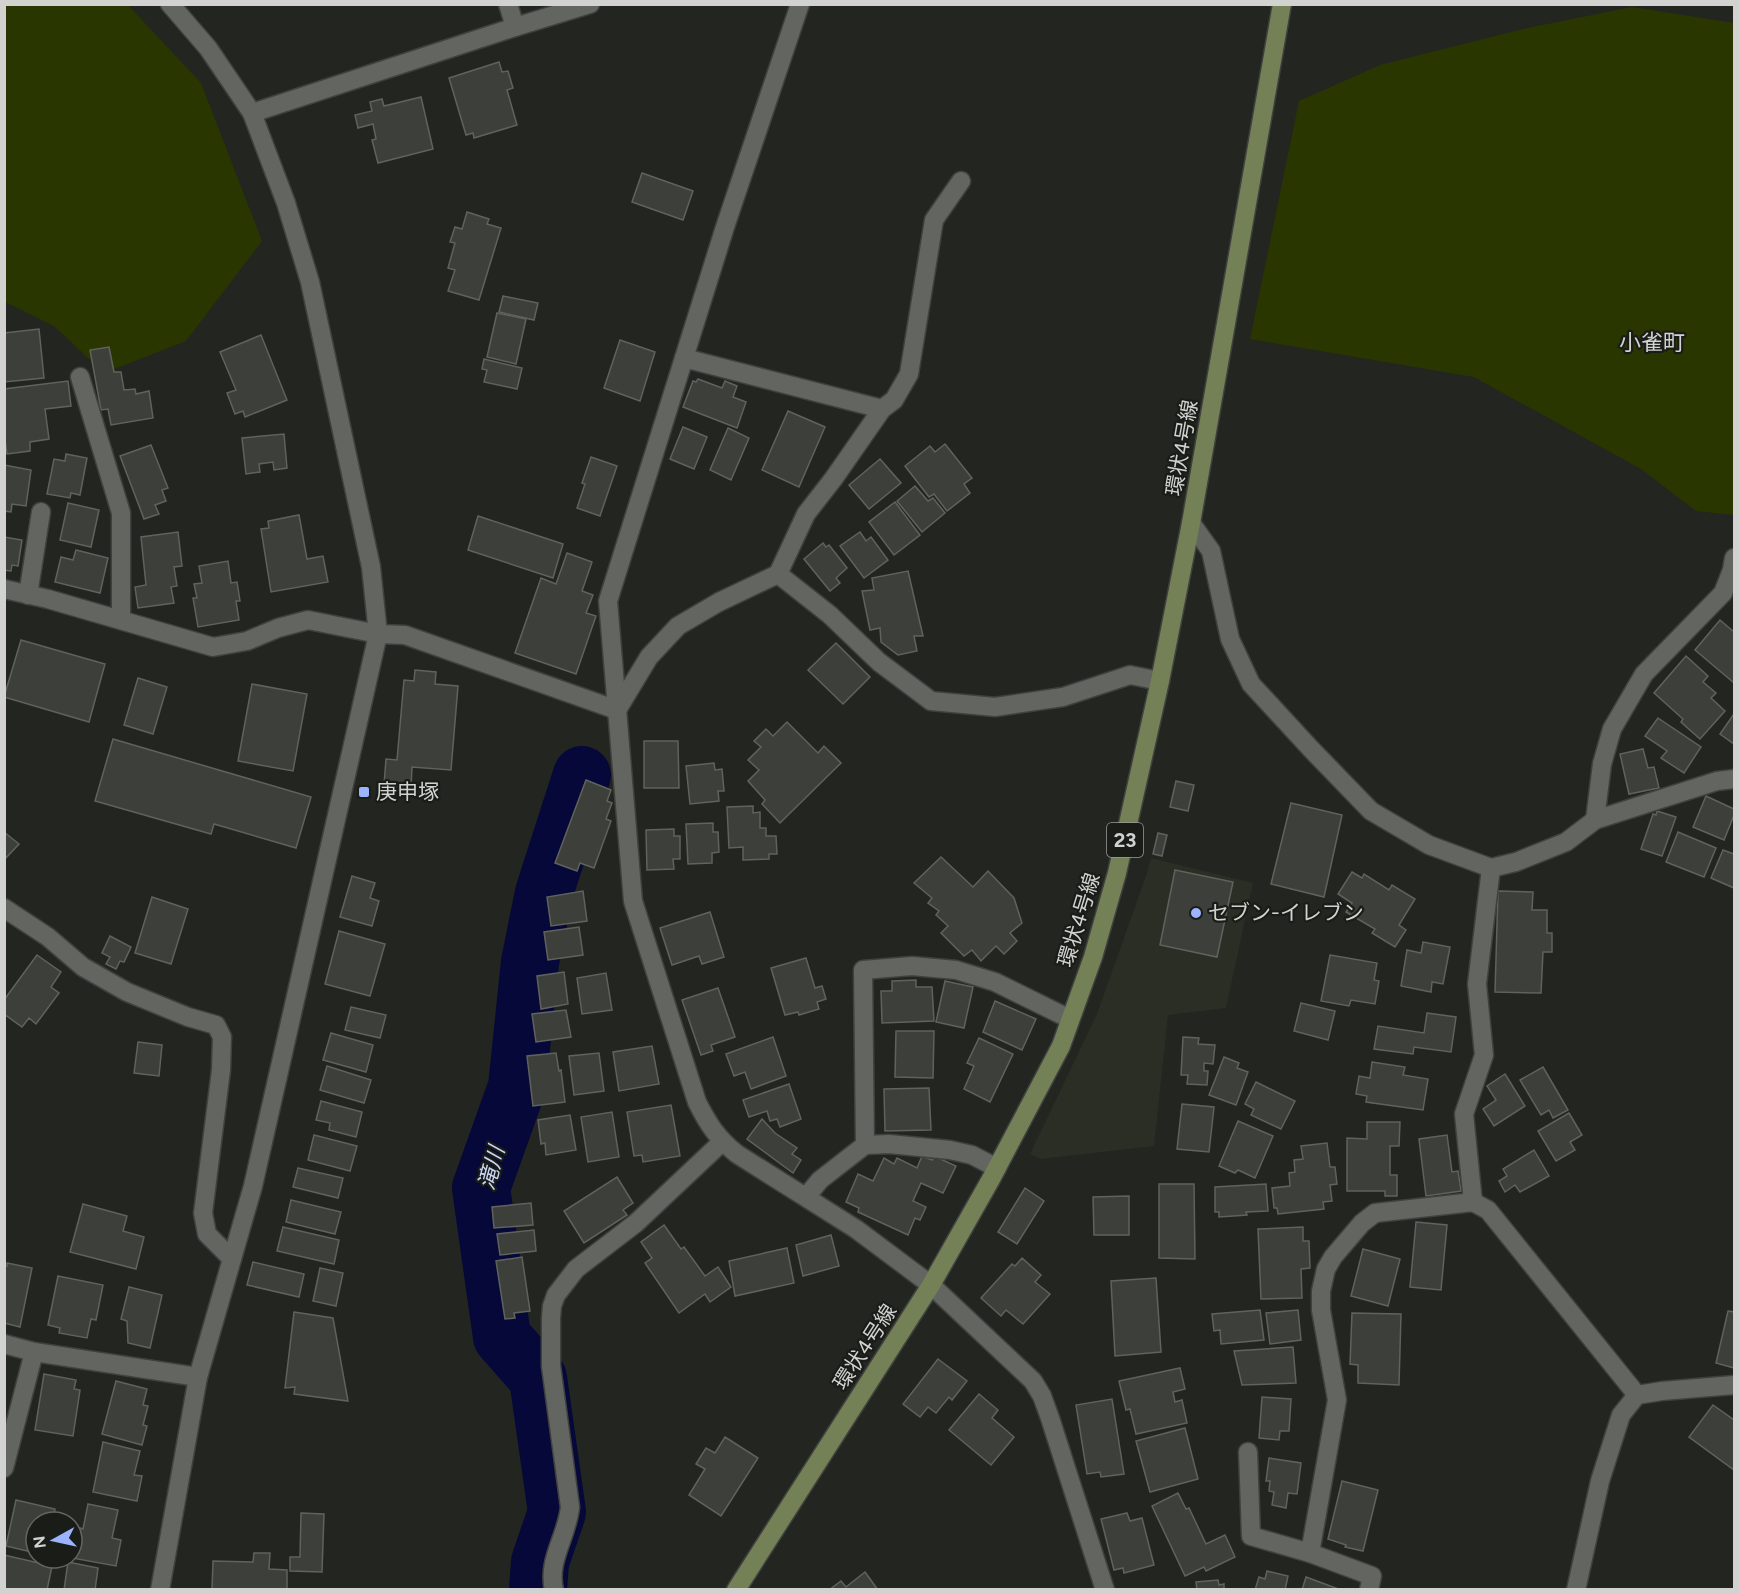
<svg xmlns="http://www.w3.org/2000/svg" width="1739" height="1594" font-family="Figtree,'Noto Sans JP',sans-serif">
<rect width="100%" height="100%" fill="#232521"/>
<polygon fill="#2a2e24" points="1151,858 1253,883 1226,1008 1168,1015 1154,1146 1041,1159 1030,1154 1097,1014 1148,870"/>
<g fill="#293600">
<polygon points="5,5 128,5 201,83 262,241 186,341 104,373 54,326 5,302"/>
<polygon points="1632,7 1734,23 1734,515 1696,511 1641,469 1474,377 1250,339 1299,101 1380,65 1523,29"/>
</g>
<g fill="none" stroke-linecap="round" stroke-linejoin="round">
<polyline stroke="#050838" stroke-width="58" points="538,1590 540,1562 557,1512 538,1378 502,1337 481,1188 517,1087 530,962 544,893 582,775"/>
</g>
<g fill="#3d3f3a" stroke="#60625d" stroke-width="1.5">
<polygon points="499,62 502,72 508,71 513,88 507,90 517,125 474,138 473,133 466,135 449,78"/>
<polygon points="421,97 433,149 378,163 372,140 376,139 373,124 358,128 355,115 372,111 370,102 382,99 384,106"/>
<polygon points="642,173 693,191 683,220 632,202"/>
<polygon points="467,212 489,219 487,224 501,228 479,300 448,291 455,270 448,268 455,243 450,242 455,227 462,229"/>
<polygon points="503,296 538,303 534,320 499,312"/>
<polygon points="497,313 526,319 516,364 487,357"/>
<polygon points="39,329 44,378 4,382 4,333"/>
<polygon points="261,335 287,400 245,417 243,411 235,414 227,393 236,390 220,352"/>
<polygon points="620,340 655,352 640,401 604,388"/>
<polygon points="109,347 114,372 121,372 124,390 135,389 136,394 149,391 153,418 111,425 108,409 101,410 90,350"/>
<polygon points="484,359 522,368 517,389 484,382 487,370 482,369"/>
<polygon points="698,379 722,388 725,381 737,386 733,397 746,402 737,428 683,407 693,381 696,382"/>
<polygon points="68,381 71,406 45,409 49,439 30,442 30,451 7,454 4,432 4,389"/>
<polygon points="788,411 825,427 799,487 762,470"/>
<polygon points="683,427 707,437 694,469 670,459"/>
<polygon points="728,428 749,438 731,480 710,470"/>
<polygon points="284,434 287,468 274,470 273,462 259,464 260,472 246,474 242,438"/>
<polygon points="945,444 972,478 964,484 970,493 947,511 934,494 929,497 905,466 930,446 935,452"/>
<polygon points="151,445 168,488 162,490 166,501 155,505 159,514 144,519 120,456"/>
<polygon points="66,454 87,458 80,495 71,493 70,498 47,494 54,459 65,461"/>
<polygon points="591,457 617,466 600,516 577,508 585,484 582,483"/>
<polygon points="880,459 901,483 869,509 849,485"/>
<polygon points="4,465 31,470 26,506 12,504 11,512 4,511"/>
<polygon points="915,486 928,501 933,498 945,513 922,532 897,501"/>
<polygon points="895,502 920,535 894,555 869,522"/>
<polygon points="68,503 99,510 91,547 60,540"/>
<polygon points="299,515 307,559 323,556 328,582 271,592 261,529 269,528 268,521"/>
<polygon points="478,516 563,544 553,578 468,550"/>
<polygon points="178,532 182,566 174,567 177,586 171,587 174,603 138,608 135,587 146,585 141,537"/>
<polygon points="860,532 866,541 871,537 888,560 864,578 840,546"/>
<polygon points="4,537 22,540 18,566 12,565 11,571 4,570"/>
<polygon points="823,543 826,547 829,545 847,568 836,578 840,583 830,591 804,559"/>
<polygon points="76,550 108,558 100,593 55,582 61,557 73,560"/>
<polygon points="567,553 592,562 582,591 593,595 586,613 596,616 576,674 515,653 541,578 556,584"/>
<polygon points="228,561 231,583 237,582 240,601 236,601 239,620 198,627 193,598 197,598 194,584 202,583 199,566"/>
<polygon points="908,571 923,636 914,636 917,651 898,655 881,642 880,628 870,630 862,591 874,590 872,578"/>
<polygon points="1720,620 1734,632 1734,683 1695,650"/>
<polygon points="21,640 105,664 89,722 4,697"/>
<polygon points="836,643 870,677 843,704 808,670"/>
<polygon points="1686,656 1708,676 1703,682 1716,693 1711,698 1725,711 1700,739 1681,722 1683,719 1654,693"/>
<polygon points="415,670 436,672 435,684 458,686 451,770 412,767 411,788 384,785 386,759 397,760 404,680 414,681"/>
<polygon points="138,678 167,687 153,734 124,725"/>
<polygon points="252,684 307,694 293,771 238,761"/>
<polygon points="1734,714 1734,744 1720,734"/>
<polygon points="1658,718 1701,747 1684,773 1661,758 1667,751 1645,736"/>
<polygon points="787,722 818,753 824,746 841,763 780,823 762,804 765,800 748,781 759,770 748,760 761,747 754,741 766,729 773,736"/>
<polygon points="113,739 311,797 296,848 214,824 211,834 95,801"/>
<polygon points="644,741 678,741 679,788 644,788"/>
<polygon points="1643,749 1648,768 1654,767 1659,788 1629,794 1620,754"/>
<polygon points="714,763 715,770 722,769 724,791 718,791 719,801 690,804 686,766"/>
<polygon points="586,780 611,790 607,801 612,803 606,819 611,821 594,868 580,863 577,871 555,863"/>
<polygon points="1176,781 1194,785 1188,811 1170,807"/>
<polygon points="1706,796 1734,809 1734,815 1724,840 1693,827"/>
<polygon points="1291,803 1342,815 1324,897 1271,884"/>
<polygon points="753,806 753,813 760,812 760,828 766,828 766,836 776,836 777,854 769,854 769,859 743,860 743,847 729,848 727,807"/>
<polygon points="1657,811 1676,817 1662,856 1641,849 1653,814 1656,815"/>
<polygon points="713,823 713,832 718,832 719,852 712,853 712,863 688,864 686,824"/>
<polygon points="674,829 674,836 680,836 680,859 673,859 674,869 647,870 646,830"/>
<polygon points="4,832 19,844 4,860"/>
<polygon points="1678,832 1716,848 1704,877 1666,862"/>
<polygon points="1158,833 1167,835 1162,856 1153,854"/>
<polygon points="1723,850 1734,854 1734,888 1711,878"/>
<polygon points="941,857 973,887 988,871 1014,898 1022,923 1010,933 1017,941 1004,954 996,946 981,961 972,950 964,956 941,933 948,926 936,915 939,911 928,903 932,898 914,883"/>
<polygon points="1175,870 1233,882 1217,957 1160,945"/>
<polygon points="1352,872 1362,878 1364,874 1389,890 1392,885 1415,899 1399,925 1406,930 1395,947 1372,933 1375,929 1346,912 1352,903 1338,894"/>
<polygon points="352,876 375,883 370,898 379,901 372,926 340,917"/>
<polygon points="583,891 587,921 551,926 547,897"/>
<polygon points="1498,891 1533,892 1532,910 1547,910 1547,933 1552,933 1552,952 1543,952 1541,993 1495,992"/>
<polygon points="152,897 188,909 171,964 135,953"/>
<polygon points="710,912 724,957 702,964 699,956 672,965 660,928"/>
<polygon points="579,927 583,955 548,960 544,932"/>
<polygon points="339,931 385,944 370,996 325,984"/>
<polygon points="110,936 131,947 124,962 120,961 116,969 106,964 110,957 102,953"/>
<polygon points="1423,942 1450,947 1443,984 1432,982 1431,992 1401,986 1407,950 1421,953"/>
<polygon points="37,955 61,972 51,987 59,993 36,1024 29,1018 22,1027 4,1014 4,1000"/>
<polygon points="1330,955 1377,963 1374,980 1379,981 1375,1004 1351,1000 1349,1006 1321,1001"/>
<polygon points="806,958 815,988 822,986 826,999 817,1002 819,1009 799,1015 798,1012 785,1015 771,968"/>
<polygon points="564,972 568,1004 541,1009 537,976"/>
<polygon points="606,973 612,1010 582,1014 577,978"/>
<polygon points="916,980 916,987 932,987 934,1021 882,1023 881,991 892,991 892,981"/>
<polygon points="945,981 973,987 964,1028 936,1022"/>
<polygon points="718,988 735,1037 711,1045 713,1051 701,1055 682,1000"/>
<polygon points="995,1001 1036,1019 1022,1050 983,1032"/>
<polygon points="1301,1003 1335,1011 1328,1040 1294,1031"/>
<polygon points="351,1007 386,1015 380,1038 345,1030"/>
<polygon points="566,1010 571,1037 536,1042 532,1014"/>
<polygon points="1427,1013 1456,1017 1451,1052 1414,1047 1413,1054 1374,1049 1378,1026 1424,1033"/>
<polygon points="896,1031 934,1031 933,1078 895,1077"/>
<polygon points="331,1033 373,1045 366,1072 323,1060"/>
<polygon points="773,1037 786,1076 751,1089 745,1072 734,1076 726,1054"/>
<polygon points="1183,1037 1199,1038 1198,1044 1215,1045 1213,1064 1204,1063 1204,1071 1208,1071 1207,1085 1187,1084 1188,1075 1181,1075"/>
<polygon points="979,1038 1013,1054 990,1102 964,1089 974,1066 967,1063"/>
<polygon points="138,1042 162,1045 159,1076 134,1073"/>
<polygon points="652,1046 659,1084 619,1091 613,1052"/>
<polygon points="556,1053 559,1071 561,1070 565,1102 533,1106 527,1056"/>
<polygon points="599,1053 604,1091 574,1095 569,1056"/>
<polygon points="1224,1057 1239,1063 1237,1068 1248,1072 1236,1105 1209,1095"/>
<polygon points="1372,1062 1405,1067 1403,1075 1428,1079 1423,1110 1366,1102 1367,1096 1356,1094 1359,1076 1370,1078"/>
<polygon points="327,1066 371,1080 364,1103 320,1090"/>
<polygon points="1543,1067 1568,1110 1553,1118 1549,1110 1541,1115 1520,1080"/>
<polygon points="1505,1074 1525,1106 1494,1126 1483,1109 1496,1100 1487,1086"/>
<polygon points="1256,1082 1295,1101 1281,1129 1251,1115 1254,1109 1245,1104"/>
<polygon points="789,1084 801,1119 780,1127 777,1119 770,1121 767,1111 749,1117 743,1100"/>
<polygon points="929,1088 931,1130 885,1131 884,1089"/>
<polygon points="321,1101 362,1112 356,1137 329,1130 330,1123 316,1120"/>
<polygon points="1182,1104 1214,1107 1209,1152 1177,1149"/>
<polygon points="671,1105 680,1156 643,1162 642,1155 634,1156 627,1112"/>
<polygon points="612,1112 619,1157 588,1162 581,1117"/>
<polygon points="1569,1113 1582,1135 1570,1142 1575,1150 1556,1161 1538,1131"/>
<polygon points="570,1115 576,1150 546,1155 545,1143 541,1144 538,1120"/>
<polygon points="762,1119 775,1133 797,1148 792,1154 801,1160 793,1173 747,1139"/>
<polygon points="1238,1121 1273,1136 1255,1178 1238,1170 1235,1173 1219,1166"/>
<polygon points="1367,1122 1400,1122 1399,1146 1390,1146 1390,1175 1397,1175 1397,1196 1385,1196 1385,1191 1347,1191 1347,1138 1367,1139"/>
<polygon points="314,1135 357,1146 350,1171 308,1160"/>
<polygon points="1447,1135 1452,1172 1458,1171 1461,1191 1426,1196 1419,1139"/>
<polygon points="1327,1143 1330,1167 1335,1167 1337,1184 1330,1185 1332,1201 1323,1202 1324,1209 1278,1214 1277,1208 1274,1208 1272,1188 1290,1186 1289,1173 1295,1172 1294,1160 1303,1159 1301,1146"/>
<polygon points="1534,1150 1549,1176 1520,1192 1515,1185 1505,1192 1499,1181 1507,1176 1503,1169"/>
<polygon points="922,1156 932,1160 934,1156 956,1166 943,1193 921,1183 913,1201 926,1207 920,1220 915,1218 908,1235 858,1212 859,1208 846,1202 858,1174 873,1181 884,1158 894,1164 897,1158 917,1168"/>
<polygon points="298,1168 343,1178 338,1198 293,1187"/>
<polygon points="617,1177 633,1203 623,1210 627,1215 584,1243 564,1211"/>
<polygon points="1159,1184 1194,1184 1195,1259 1159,1258"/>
<polygon points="1266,1184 1268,1211 1246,1212 1247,1215 1219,1217 1219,1212 1215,1212 1215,1187"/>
<polygon points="1025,1188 1044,1201 1017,1244 998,1232"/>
<polygon points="1129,1196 1129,1235 1094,1235 1093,1197"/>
<polygon points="291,1200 341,1212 335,1234 286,1222"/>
<polygon points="531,1203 533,1225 494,1228 492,1207"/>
<polygon points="83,1204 127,1216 123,1231 144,1237 136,1269 70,1252"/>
<polygon points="1416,1222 1447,1225 1441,1290 1410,1287"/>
<polygon points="664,1225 681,1249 684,1247 705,1276 718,1267 731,1287 710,1302 705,1294 679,1313 645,1263 652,1258 641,1242"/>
<polygon points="283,1227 339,1240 334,1264 277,1251"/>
<polygon points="1303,1227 1303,1241 1309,1241 1310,1268 1301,1269 1302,1298 1261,1299 1258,1229"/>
<polygon points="534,1230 536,1251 500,1255 497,1234"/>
<polygon points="831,1235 839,1266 803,1276 796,1245"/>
<polygon points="787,1248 794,1283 735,1296 729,1261"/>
<polygon points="1363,1249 1400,1259 1388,1306 1351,1296"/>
<polygon points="522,1257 530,1311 514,1313 515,1318 505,1319 496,1261"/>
<polygon points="1022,1258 1041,1275 1035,1282 1050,1294 1023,1324 1006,1310 1001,1316 981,1298 1012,1264 1015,1266"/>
<polygon points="253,1262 304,1274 299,1297 247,1285"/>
<polygon points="7,1263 32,1268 20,1327 4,1323 4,1266 7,1266"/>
<polygon points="320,1268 343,1273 336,1306 313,1301"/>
<polygon points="58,1276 103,1285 96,1320 91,1319 87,1338 59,1333 60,1328 48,1325"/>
<polygon points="1156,1278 1161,1352 1115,1356 1111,1281"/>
<polygon points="129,1287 162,1295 150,1348 128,1343 127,1321 121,1319"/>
<polygon points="1260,1310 1264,1340 1221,1344 1220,1330 1214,1331 1212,1314"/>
<polygon points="1298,1310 1301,1340 1270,1344 1266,1313"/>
<polygon points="1728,1311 1734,1312 1734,1368 1716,1363"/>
<polygon points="294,1312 333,1318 348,1401 294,1394 295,1387 285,1388"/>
<polygon points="1352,1313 1401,1314 1399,1385 1358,1383 1358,1365 1350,1364"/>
<polygon points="1293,1347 1296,1383 1242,1385 1234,1351"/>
<polygon points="938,1359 967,1381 952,1400 949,1397 936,1413 928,1407 920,1417 903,1404"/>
<polygon points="1180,1368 1185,1389 1173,1392 1175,1402 1182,1400 1187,1423 1136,1434 1130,1409 1126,1410 1119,1381"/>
<polygon points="44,1374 76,1380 74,1389 80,1390 73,1436 35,1430"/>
<polygon points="116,1381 147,1389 143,1405 148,1406 143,1425 147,1426 142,1445 102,1434"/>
<polygon points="979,1394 998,1410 992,1418 1014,1437 991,1465 949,1430"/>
<polygon points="1262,1397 1291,1399 1289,1431 1280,1431 1279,1440 1259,1438"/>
<polygon points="1112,1399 1124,1474 1101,1477 1100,1472 1087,1474 1076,1405"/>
<polygon points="1713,1405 1734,1420 1734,1470 1689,1437"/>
<polygon points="1185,1428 1198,1479 1150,1492 1136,1441"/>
<polygon points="725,1437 758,1458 721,1516 689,1495 705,1469 696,1464 706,1448 715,1453"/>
<polygon points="103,1442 140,1451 134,1475 142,1476 137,1501 93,1492"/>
<polygon points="1269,1458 1301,1463 1297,1494 1288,1493 1286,1508 1272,1505 1274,1492 1269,1491 1270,1481 1266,1481"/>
<polygon points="1342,1481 1378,1490 1363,1551 1345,1547 1346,1545 1328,1539"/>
<polygon points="1178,1493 1186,1509 1189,1508 1206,1544 1225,1535 1235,1557 1206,1571 1204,1567 1185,1576 1152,1506"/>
<polygon points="16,1500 55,1509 53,1522 36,1522 36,1553 6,1546"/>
<polygon points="88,1504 118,1510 112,1538 121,1540 116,1566 72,1558 77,1527 83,1529"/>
<polygon points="301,1513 324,1514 322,1572 290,1571 290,1557 300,1557"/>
<polygon points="1127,1513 1130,1521 1142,1518 1154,1565 1124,1573 1123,1568 1114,1570 1101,1519"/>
<polygon points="254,1553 270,1553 269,1569 287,1570 287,1590 212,1590 213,1561 253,1562"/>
<polygon points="4,1555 52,1566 47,1590 4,1590"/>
<polygon points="68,1562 98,1568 95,1590 64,1590"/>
<polygon points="1267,1571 1288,1576 1285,1590 1255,1590 1259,1577 1265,1579"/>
<polygon points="865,1572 878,1590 829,1590 841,1581 846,1587"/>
<polygon points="1306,1577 1341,1590 1302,1590"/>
<polygon points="1218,1580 1219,1585 1224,1584 1224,1590 1197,1590 1196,1582"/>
</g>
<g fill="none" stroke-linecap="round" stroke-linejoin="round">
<defs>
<g id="minor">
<polyline points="508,4 515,27"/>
<path d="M800 4 725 227 608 601 633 901 697 1102C708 1124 717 1138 737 1154L856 1229 931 1285 1033 1381 1042 1396 1050 1418 1105 1590"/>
<polyline points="252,113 515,27 590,4"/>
<polyline points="684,358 882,409"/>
<polyline points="80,377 121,513 121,620"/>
<polyline points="1191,523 1211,551 1230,639 1251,684 1311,749 1371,811 1429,845 1491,868 1516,862 1566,842 1595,820 1717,781 1734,779"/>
<polyline points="778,574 806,514 834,478 882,409 894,400 909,374 934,220 961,181"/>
<polyline points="4,589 48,599 213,647 247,641 278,628 308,620 378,634 405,635 617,710"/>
<polyline points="28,595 41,512"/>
<polyline points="617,710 649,657 678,626 719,602 778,574 830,615 879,662 931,701 995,707 1063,697 1130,675 1160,681"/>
<polyline points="1595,820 1602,764 1612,729 1644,674 1723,593 1732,570 1734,558"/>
<polyline points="4,908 48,937 83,967 127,992 188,1017 216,1025 222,1037 221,1070 203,1213 207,1234 232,1259"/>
<polyline points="865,1145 889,1144 950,1150 972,1155 997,1168"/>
<polyline points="806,1197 820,1180 865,1145 863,970 912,966 956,970 995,982 1070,1019"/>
<polyline points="1473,1202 1464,1114 1484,1055 1477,984 1491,868"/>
<polyline points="4,1344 34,1352 198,1377"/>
<polyline points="1248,1452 1251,1536 1310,1553 1372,1576 1369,1590"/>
<polyline points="4,1468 34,1352"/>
<polyline points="1310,1553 1337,1400 1321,1310 1321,1291 1326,1269 1333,1257 1362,1223 1375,1213 1473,1202 1488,1210 1637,1395"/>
<polyline points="160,1590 198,1377 253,1186 378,634 371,567 310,282 286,203 252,113 208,48 170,4"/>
<path d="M554 1590C547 1560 567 1537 570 1507L551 1366V1318L552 1306 556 1295 576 1269 636 1223 722 1142"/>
<polyline points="1576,1590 1600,1481 1621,1415 1637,1395 1662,1391 1734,1385"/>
</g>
<polyline id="major" points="736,1590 931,1285 991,1179 1061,1046 1093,957 1117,873 1160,681 1191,523 1282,4"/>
</defs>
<use href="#minor" stroke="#40413e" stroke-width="21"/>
<use href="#major" stroke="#40413e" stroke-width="21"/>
<use href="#minor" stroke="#636560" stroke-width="18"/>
<use href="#major" stroke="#748157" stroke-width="18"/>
</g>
<g fill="#9cb4fd" stroke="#1a1c17" stroke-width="2">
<rect x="358" y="786" width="12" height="12" rx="3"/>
<circle cx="1196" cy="913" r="6"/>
</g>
<g text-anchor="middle" stroke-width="4.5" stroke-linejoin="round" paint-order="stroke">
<rect fill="#1a1c17" stroke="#9b9c99" stroke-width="1.5" x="1107" y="823" width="36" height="34" rx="4.5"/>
<g font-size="20" font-weight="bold" fill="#d2d3d1">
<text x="1125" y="847">23</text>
</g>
<g font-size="21" fill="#d2d3d1" stroke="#1a1c17">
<text transform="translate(1182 448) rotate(-80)" y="7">環状4号線</text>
<text transform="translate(1079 920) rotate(-73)" y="7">環状4号線</text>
<text transform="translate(865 1347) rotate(-57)" y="7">環状4号線</text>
</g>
<g font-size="21" fill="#d2d3d1" stroke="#1a1c17" text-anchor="start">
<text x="376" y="799">庚申塚</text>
<text x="1208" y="920">セブン-イレブン</text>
</g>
<g font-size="22" fill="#d2d3d1" stroke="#1a1c17">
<text x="1652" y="350">小雀町</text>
</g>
<g font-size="22" font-style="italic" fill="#cad6f8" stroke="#1a1c17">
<text transform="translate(491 1168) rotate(-75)" y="8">滝川</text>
</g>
</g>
<rect width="1739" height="1594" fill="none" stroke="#d2d3d1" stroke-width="12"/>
<g transform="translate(54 1540) rotate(262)"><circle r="28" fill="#1a1c17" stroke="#646561" stroke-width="1.5"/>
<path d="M0-4.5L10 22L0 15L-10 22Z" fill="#9cb4fd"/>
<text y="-9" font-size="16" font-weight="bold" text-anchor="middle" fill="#d2d3d1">N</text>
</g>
</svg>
